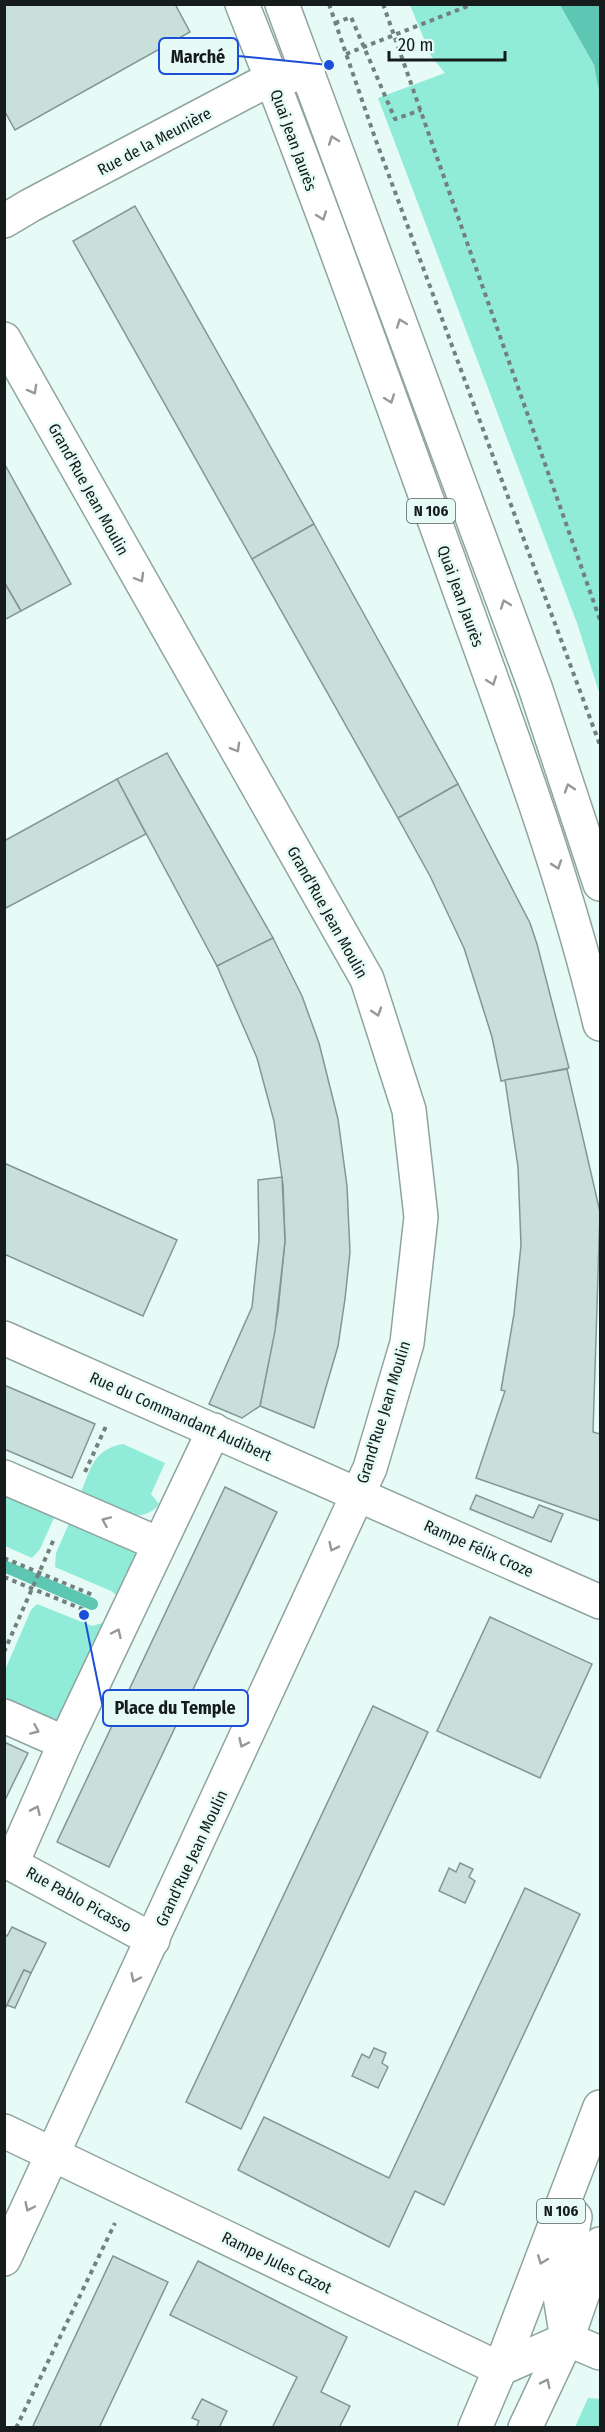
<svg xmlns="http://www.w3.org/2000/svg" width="605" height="2432" font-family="'Fira Sans Condensed',sans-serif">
<rect width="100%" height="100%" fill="#e6fbf6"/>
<g fill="#90ebd9">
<polygon points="410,5 560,5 594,65 600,97 600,695 577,623 378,98 445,73 431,56"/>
<path d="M123 1444 165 1463 151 1494 159 1504C139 1530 104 1505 80 1495 91 1469 92 1450 123 1444Z"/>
<polygon points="5,1485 58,1509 40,1549 32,1558 5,1546"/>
<path d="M73 1514C92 1524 131 1537 138 1559L118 1604 116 1595 111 1591 55 1567 56 1553Z"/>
<polygon points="37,1604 92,1626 112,1620 60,1717 50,1722 5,1708 5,1670 31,1610"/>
<polygon points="588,2398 600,2399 600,2427 575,2427"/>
</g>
<polygon fill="#5ec7b4" points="560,5 600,5 600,97 594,65"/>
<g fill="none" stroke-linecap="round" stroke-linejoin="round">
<polyline stroke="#5ec7b4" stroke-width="12" points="4,1566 92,1604"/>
</g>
<g fill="#c9dfda" stroke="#839792" stroke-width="1.5">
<polygon points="4,4 175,4 190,32 15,130 4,110"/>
<polygon points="135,206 314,524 252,559 73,241"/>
<polygon points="4,463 71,584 21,611 4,582"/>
<polygon points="314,524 458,784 398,818 252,559"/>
<polygon points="4,582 21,611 4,620"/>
<polygon points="167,753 273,938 217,966 117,779"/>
<polygon points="117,779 146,834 4,909 4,841"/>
<polygon points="458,784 530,923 537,944 569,1068 501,1081 492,1037 464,948 430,876 398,818"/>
<polygon points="273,938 302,996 319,1043 338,1119 347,1186 350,1252 345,1299 338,1346 314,1428 260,1406 278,1311 285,1241 283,1185 274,1121 257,1058 217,966"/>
<polygon points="567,1069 600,1212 593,1432 600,1434 600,1521 476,1478 505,1391 501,1390 514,1314 521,1245 518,1167 505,1080"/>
<polygon points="4,1163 177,1240 143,1316 4,1254"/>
<polygon points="282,1177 285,1241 275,1331 260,1406 242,1418 209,1404 252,1307 259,1240 258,1180"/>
<polygon points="4,1385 95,1424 72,1478 4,1449"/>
<polygon points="225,1487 277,1512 109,1867 57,1842"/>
<polygon points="476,1495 533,1518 539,1505 563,1514 551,1542 470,1509"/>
<polygon points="490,1617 592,1664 540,1778 437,1731"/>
<polygon points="373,1706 428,1732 241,2129 186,2102"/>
<polygon points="4,1742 28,1753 4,1802"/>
<polygon points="460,1863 473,1869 469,1877 475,1881 465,1903 439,1891 449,1868 456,1872"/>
<polygon points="525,1888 580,1914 444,2205 415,2191 389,2247 238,2170 264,2117 389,2178"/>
<polygon points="12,1927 46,1943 31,1973 24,1970 4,2011 4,1934 7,1936"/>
<polygon points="24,1970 31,1973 15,2008 7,2005"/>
<polygon points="374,2048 386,2053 382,2063 388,2067 378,2088 352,2076 362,2054 369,2058"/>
<polygon points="113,2256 168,2282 99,2428 32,2428"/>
<polygon points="198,2261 347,2337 321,2392 350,2406 339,2428 272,2428 297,2377 170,2315"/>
<polygon points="202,2399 227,2411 219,2428 196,2428 199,2421 192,2418"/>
</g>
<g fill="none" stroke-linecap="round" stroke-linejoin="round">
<defs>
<g id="minor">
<polyline points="4,221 31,205 255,87 308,71"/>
<polyline points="4,339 367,979 409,1110 421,1217 407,1343 370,1468 4,2259"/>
<polyline points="4,1338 600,1602"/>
<polyline points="4,1477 159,1544"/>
<polyline points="4,1716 65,1743"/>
<polyline points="4,1860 153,1940"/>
<polyline points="12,1863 65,1743 214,1430"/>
<polyline points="4,2131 500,2369 567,2339 600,2353"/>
</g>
<g id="major">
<path d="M242 4C315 186 380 371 447 555 502 710 562 864 600 1024"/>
<polyline points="282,4 535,687 600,884"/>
<polyline points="567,2339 560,2296 575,2217"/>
<polyline points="475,2428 500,2369 600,2107"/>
<polyline points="525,2428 567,2339 600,2244"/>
</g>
</defs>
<use href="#minor" stroke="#90a49f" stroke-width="36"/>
<use href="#major" stroke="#90a49f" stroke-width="36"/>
<g stroke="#73807e" stroke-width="4" stroke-dasharray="4.5 4.5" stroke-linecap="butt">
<polyline points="329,4 375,138 600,745"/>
<polyline points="383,4 600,620"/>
<polyline points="335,23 351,17 395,119 421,110"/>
<polyline points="85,1472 107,1424"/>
<polyline points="4,1558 95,1596"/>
<polyline points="4,1577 87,1611"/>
<polyline points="4,1652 54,1539"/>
<polyline points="16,2428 115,2223"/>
</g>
<use href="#minor" stroke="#fff" stroke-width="33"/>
<use href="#major" stroke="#fff" stroke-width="33"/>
<polyline stroke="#73807e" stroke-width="4" stroke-dasharray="4.5 4.5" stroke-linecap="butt" points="346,54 473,4"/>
</g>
<defs><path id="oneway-chevron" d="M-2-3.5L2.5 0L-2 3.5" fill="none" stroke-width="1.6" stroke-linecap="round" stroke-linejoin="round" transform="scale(1.5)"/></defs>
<g stroke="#969998">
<use href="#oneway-chevron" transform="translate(333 140) rotate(-110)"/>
<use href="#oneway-chevron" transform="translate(322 216) rotate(70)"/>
<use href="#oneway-chevron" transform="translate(401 323) rotate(-110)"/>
<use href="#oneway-chevron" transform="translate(33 390) rotate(61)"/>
<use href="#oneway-chevron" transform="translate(390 399) rotate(70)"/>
<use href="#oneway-chevron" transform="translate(140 578) rotate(60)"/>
<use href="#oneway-chevron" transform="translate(505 604) rotate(-110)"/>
<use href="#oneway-chevron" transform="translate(492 681) rotate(70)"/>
<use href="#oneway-chevron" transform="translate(236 748) rotate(60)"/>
<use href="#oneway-chevron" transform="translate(569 788) rotate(-108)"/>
<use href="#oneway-chevron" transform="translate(557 865) rotate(71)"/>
<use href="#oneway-chevron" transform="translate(377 1012) rotate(72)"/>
<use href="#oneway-chevron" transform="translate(106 1521) rotate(-156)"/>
<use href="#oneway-chevron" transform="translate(333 1547) rotate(116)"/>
<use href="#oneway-chevron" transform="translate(117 1633) rotate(-65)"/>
<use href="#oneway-chevron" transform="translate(35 1730) rotate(24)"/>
<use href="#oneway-chevron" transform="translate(243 1743) rotate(115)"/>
<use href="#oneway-chevron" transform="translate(36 1810) rotate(-66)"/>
<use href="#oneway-chevron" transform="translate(135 1978) rotate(115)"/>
<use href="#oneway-chevron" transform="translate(29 2207) rotate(115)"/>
<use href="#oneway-chevron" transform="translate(542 2260) rotate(111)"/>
<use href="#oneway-chevron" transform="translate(546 2383) rotate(-64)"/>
</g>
<g text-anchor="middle" stroke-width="5" stroke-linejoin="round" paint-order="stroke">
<g fill="#e6fbf6" stroke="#545f5d" stroke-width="1.5">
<rect x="407" y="499" width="48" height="24" rx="4.5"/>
<rect x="537" y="2199" width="48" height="24" rx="4.5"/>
</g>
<g font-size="15" font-weight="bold" fill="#151c1b">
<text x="431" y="516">N 106</text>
<text x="561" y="2216">N 106</text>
</g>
<g font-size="16" fill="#151c1b" stroke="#e6fbf6">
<text transform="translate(294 140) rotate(70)" y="6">Quai Jean Jaurès</text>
<text transform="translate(154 141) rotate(-28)" y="6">Rue de la Meunière</text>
<text transform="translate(89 489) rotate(61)" y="6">Grand'Rue Jean Moulin</text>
<text transform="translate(461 596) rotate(70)" y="6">Quai Jean Jaurès</text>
<text transform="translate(328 912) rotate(61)" y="6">Grand'Rue Jean Moulin</text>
<text transform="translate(383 1412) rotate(-73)" y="6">Grand'Rue Jean Moulin</text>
<text transform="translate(181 1416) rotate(24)" y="6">Rue du Commandant Audibert</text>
<text transform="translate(479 1548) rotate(24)" y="6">Rampe Félix Croze</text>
<text transform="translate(191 1858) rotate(-65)" y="6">Grand'Rue Jean Moulin</text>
<text transform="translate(79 1899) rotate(29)" y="6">Rue Pablo Picasso</text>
<text transform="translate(277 2262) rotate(26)" y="6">Rampe Jules Cazot</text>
</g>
</g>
<path fill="none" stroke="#1d4ed8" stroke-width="2" d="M329 65L238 56M84 1615L103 1708"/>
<g fill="#1d4ed8" stroke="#e6fbf6" stroke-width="2">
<circle cx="329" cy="65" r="6"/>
<circle cx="84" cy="1615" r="6"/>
</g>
<g fill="#e6fbf6" stroke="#1d4ed8" stroke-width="2">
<rect x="159" y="38" width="79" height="36" rx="6"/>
<rect x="103" y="1690" width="145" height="36" rx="6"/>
</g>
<g font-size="18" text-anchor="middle" font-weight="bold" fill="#151c1b">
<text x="198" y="63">Marché</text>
<text x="175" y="1714">Place du Temple</text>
</g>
<rect width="605" height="2432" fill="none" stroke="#151c1b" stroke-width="12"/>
<path d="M389 51v9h116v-9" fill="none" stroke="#151c1b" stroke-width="3"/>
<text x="398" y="51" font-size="18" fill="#151c1b" stroke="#e6fbf6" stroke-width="4.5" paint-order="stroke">20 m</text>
</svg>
